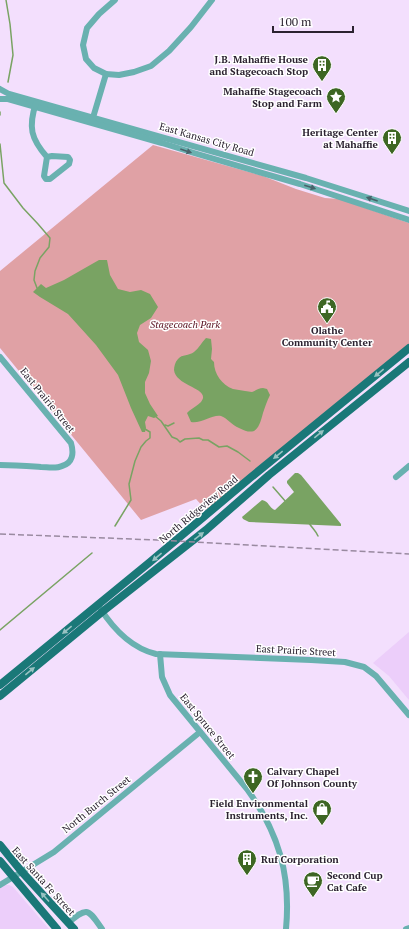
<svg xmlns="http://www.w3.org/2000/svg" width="409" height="929" font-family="'PT Serif',serif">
<rect width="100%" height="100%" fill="#f3dffd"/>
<g fill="#eccefa">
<polygon points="409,632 409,700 389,676 373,663"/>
<polygon points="4,885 9,885 13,887 49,929 0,929 0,888"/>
</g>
<polygon fill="#e0a1a5" points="153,145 263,176 296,189 325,198 339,199 409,223 409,345 207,511 196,499 141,520 0,348 0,271"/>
<g fill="#79a363">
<polygon points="99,260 107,260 110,275 118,289 130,292 141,290 150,294 158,307 151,318 140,325 137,333 139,342 148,350 151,361 149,373 145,382 145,393 150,404 158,416 154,418 148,416 145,422 146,428 145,432 142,432 131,408 118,375 96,345 68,314 40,297 33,292 41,284 46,288 64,280"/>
<path d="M206 338 211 339 212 349 211 359 214 362C214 374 222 385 233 389 237 390 241 390 245 391 248 391 249 392 252 392 255 391 259 388 263 388L267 389 270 395C267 401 265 407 263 413 259 428 256 437 239 428 232 425 227 418 221 416 213 414 201 424 191 422L187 413 189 411C193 408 198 405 201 402 212 388 176 387 174 370 174 367 175 362 178 359 182 354 189 356 194 352 199 348 202 342 206 338Z"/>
<path d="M295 473H298L301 475 341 524V526L249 522 243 519 242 517 262 500C269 501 269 508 275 510L294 492 287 483V481Z"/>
</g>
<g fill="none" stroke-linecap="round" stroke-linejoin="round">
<g stroke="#79a363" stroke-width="1.5">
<polyline points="6,0 10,24 13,55 8,82"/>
<polyline points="0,115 0,112"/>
<polyline points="0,144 4,183 23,208 38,224 50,238 49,247 40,258 35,271 34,280 37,288"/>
<polyline points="155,416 161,421 172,437 177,439 180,442 185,439 199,438 203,440 208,440 219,447 227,446 238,452 250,461"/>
<polyline points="165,425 168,426 174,423"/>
<polyline points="273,487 286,502"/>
<path d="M309 523C312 528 316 531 318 536"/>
<polyline points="115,526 131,500 129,484 135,461 141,447 146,441 150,438 150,432 145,429"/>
<polyline points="0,630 92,553"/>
</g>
<g stroke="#69b1b0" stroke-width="6">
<polyline points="115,0 99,14 87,28 83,45 86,59 94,68 106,74 119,75 134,72 151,66 169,51 191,27 212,0"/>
<polyline points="0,89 9,94 306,178 409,211"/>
<polyline points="0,99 8,99 162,143 194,153 300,184 409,220"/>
<path d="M36 103C28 127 31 139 47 157L44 176 46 179H50L69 164 70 160 68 157 52 156 47 157"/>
<polyline points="92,121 106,74"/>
<path d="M0 357 71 443C74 453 73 463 62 466 56 469 47 467 41 467 27 466 14 465 0 465"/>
<polyline points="396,477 409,466"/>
<path d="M100 608C114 630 131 648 156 654L311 660 345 662 364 667 376 676 409 715"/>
<path d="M160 654 162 677 170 695 247 789C279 833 291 875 286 929"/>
<polyline points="0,885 54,852 200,732"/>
<path d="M68 923C88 906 88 909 102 929"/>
<polyline points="406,929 409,928"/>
</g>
<g stroke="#1a7878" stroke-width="8">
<polyline points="0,685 150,562 250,478 409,348"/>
<polyline points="0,696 102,612 206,530 269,475 409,362"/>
<polyline points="0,845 22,872 74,929"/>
<polyline points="0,861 57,929"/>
</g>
<polyline stroke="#998aa0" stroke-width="1.5" stroke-dasharray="6 3" stroke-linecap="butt" points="0,534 157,540 409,554"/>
</g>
<defs><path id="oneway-solid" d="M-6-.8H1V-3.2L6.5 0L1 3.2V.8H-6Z"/></defs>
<g fill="#47626a">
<use href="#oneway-solid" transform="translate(186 151) rotate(19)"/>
<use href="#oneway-solid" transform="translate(310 187) rotate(17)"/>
<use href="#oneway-solid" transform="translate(372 199) rotate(-161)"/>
</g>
<g fill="#98c2c2">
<use href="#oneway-solid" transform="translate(379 373) rotate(141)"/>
<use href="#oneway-solid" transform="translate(319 434) rotate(-39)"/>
<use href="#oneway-solid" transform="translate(278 455) rotate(141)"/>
<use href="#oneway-solid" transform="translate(199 536) rotate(-38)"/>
<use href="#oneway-solid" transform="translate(157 557) rotate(140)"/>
<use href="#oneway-solid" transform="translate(67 630) rotate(141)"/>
<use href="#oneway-solid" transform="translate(30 671) rotate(-39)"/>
<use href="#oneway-solid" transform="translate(45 897) rotate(-132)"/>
</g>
<defs>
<symbol id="building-pin" viewBox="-11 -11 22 30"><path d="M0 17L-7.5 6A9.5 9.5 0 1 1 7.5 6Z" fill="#3d6623" stroke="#fff"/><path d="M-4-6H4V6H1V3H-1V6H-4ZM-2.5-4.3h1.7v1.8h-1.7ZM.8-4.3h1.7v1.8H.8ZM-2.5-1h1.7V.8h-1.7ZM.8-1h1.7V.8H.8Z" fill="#fff"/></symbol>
<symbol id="sight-pin" viewBox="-11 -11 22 30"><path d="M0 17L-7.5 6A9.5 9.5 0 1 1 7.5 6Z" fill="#3d6623" stroke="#fff"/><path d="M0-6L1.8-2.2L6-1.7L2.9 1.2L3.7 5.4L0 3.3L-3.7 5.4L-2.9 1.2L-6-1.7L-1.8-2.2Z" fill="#fff"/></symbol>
<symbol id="civic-pin" viewBox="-11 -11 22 30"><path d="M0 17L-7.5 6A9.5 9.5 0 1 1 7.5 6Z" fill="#3d6623" stroke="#fff"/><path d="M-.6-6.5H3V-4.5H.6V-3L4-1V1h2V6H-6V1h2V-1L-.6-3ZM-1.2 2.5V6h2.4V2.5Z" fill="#fff"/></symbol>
<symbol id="church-pin" viewBox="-11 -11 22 30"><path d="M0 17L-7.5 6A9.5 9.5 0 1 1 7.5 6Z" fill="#3d6623" stroke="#fff"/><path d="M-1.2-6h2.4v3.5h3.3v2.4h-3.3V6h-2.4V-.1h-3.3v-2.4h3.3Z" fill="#fff"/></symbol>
<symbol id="shop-pin" viewBox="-11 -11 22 30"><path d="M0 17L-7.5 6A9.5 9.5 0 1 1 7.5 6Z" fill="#3d6623" stroke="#fff"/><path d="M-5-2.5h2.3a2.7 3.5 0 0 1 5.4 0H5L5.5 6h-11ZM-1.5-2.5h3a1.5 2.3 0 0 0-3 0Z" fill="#fff"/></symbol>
<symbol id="cafe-pin" viewBox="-11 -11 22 30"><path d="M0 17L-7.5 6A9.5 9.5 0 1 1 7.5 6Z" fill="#3d6623" stroke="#fff"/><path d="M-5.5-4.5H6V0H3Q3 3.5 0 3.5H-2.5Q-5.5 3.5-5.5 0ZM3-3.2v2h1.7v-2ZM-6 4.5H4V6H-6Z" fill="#fff"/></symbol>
</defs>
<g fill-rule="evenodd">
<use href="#building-pin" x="311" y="54" width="22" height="30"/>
<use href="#sight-pin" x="325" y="86" width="22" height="30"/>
<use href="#building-pin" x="381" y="127" width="22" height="30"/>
<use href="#civic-pin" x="316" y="296" width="22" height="30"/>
<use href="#church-pin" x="242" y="766" width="22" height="30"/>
<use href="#shop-pin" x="311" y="798" width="22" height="30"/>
<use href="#building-pin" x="236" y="848" width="22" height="30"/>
<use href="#cafe-pin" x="302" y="870" width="22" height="30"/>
</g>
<g text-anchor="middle" stroke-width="3" stroke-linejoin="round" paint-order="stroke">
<g font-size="10" font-weight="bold" fill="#2b2230" stroke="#fff" text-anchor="end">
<text x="308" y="63">J.B. Mahaffie House<tspan x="308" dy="12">and Stagecoach Stop</tspan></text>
<text x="322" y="95">Mahaffie Stagecoach<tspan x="322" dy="12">Stop and Farm</tspan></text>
<text x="378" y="136">Heritage Center<tspan x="378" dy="12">at Mahaffie</tspan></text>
<text x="327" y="334" text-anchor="middle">Olathe<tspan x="327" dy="12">Community Center</tspan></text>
<text x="267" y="775" text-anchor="start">Calvary Chapel<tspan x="267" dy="12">Of Johnson County</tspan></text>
<text x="308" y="807">Field Environmental<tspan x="308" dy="12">Instruments, Inc.</tspan></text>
<text x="261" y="863" text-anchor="start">Ruf Corporation</text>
<text x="327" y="879" text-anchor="start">Second Cup<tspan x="327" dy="12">Cat Cafe</tspan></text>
</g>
<g font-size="10" fill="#2b2230" stroke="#fff">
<text transform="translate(207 139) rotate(16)" y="4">East Kansas City Road</text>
<text transform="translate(48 400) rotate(51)" y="4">East Prairie Street</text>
<text transform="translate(198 509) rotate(-40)" y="4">North Ridgeview Road</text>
<text transform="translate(296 650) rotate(3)" y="4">East Prairie Street</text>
<text transform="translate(208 726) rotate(51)" y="4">East Spruce Street</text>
<text transform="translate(96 804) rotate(-39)" y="4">North Burch Street</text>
<text transform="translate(44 881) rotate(48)" y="4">East Santa Fe Street</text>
</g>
<g font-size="10" font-style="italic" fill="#580f1e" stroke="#fff">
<text x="185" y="328">Stagecoach Park</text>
</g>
</g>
<path d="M273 26v6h80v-6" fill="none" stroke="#2b2230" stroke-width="2"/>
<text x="279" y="26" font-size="12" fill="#2b2230" stroke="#ffffff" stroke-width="3" paint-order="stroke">100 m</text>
</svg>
